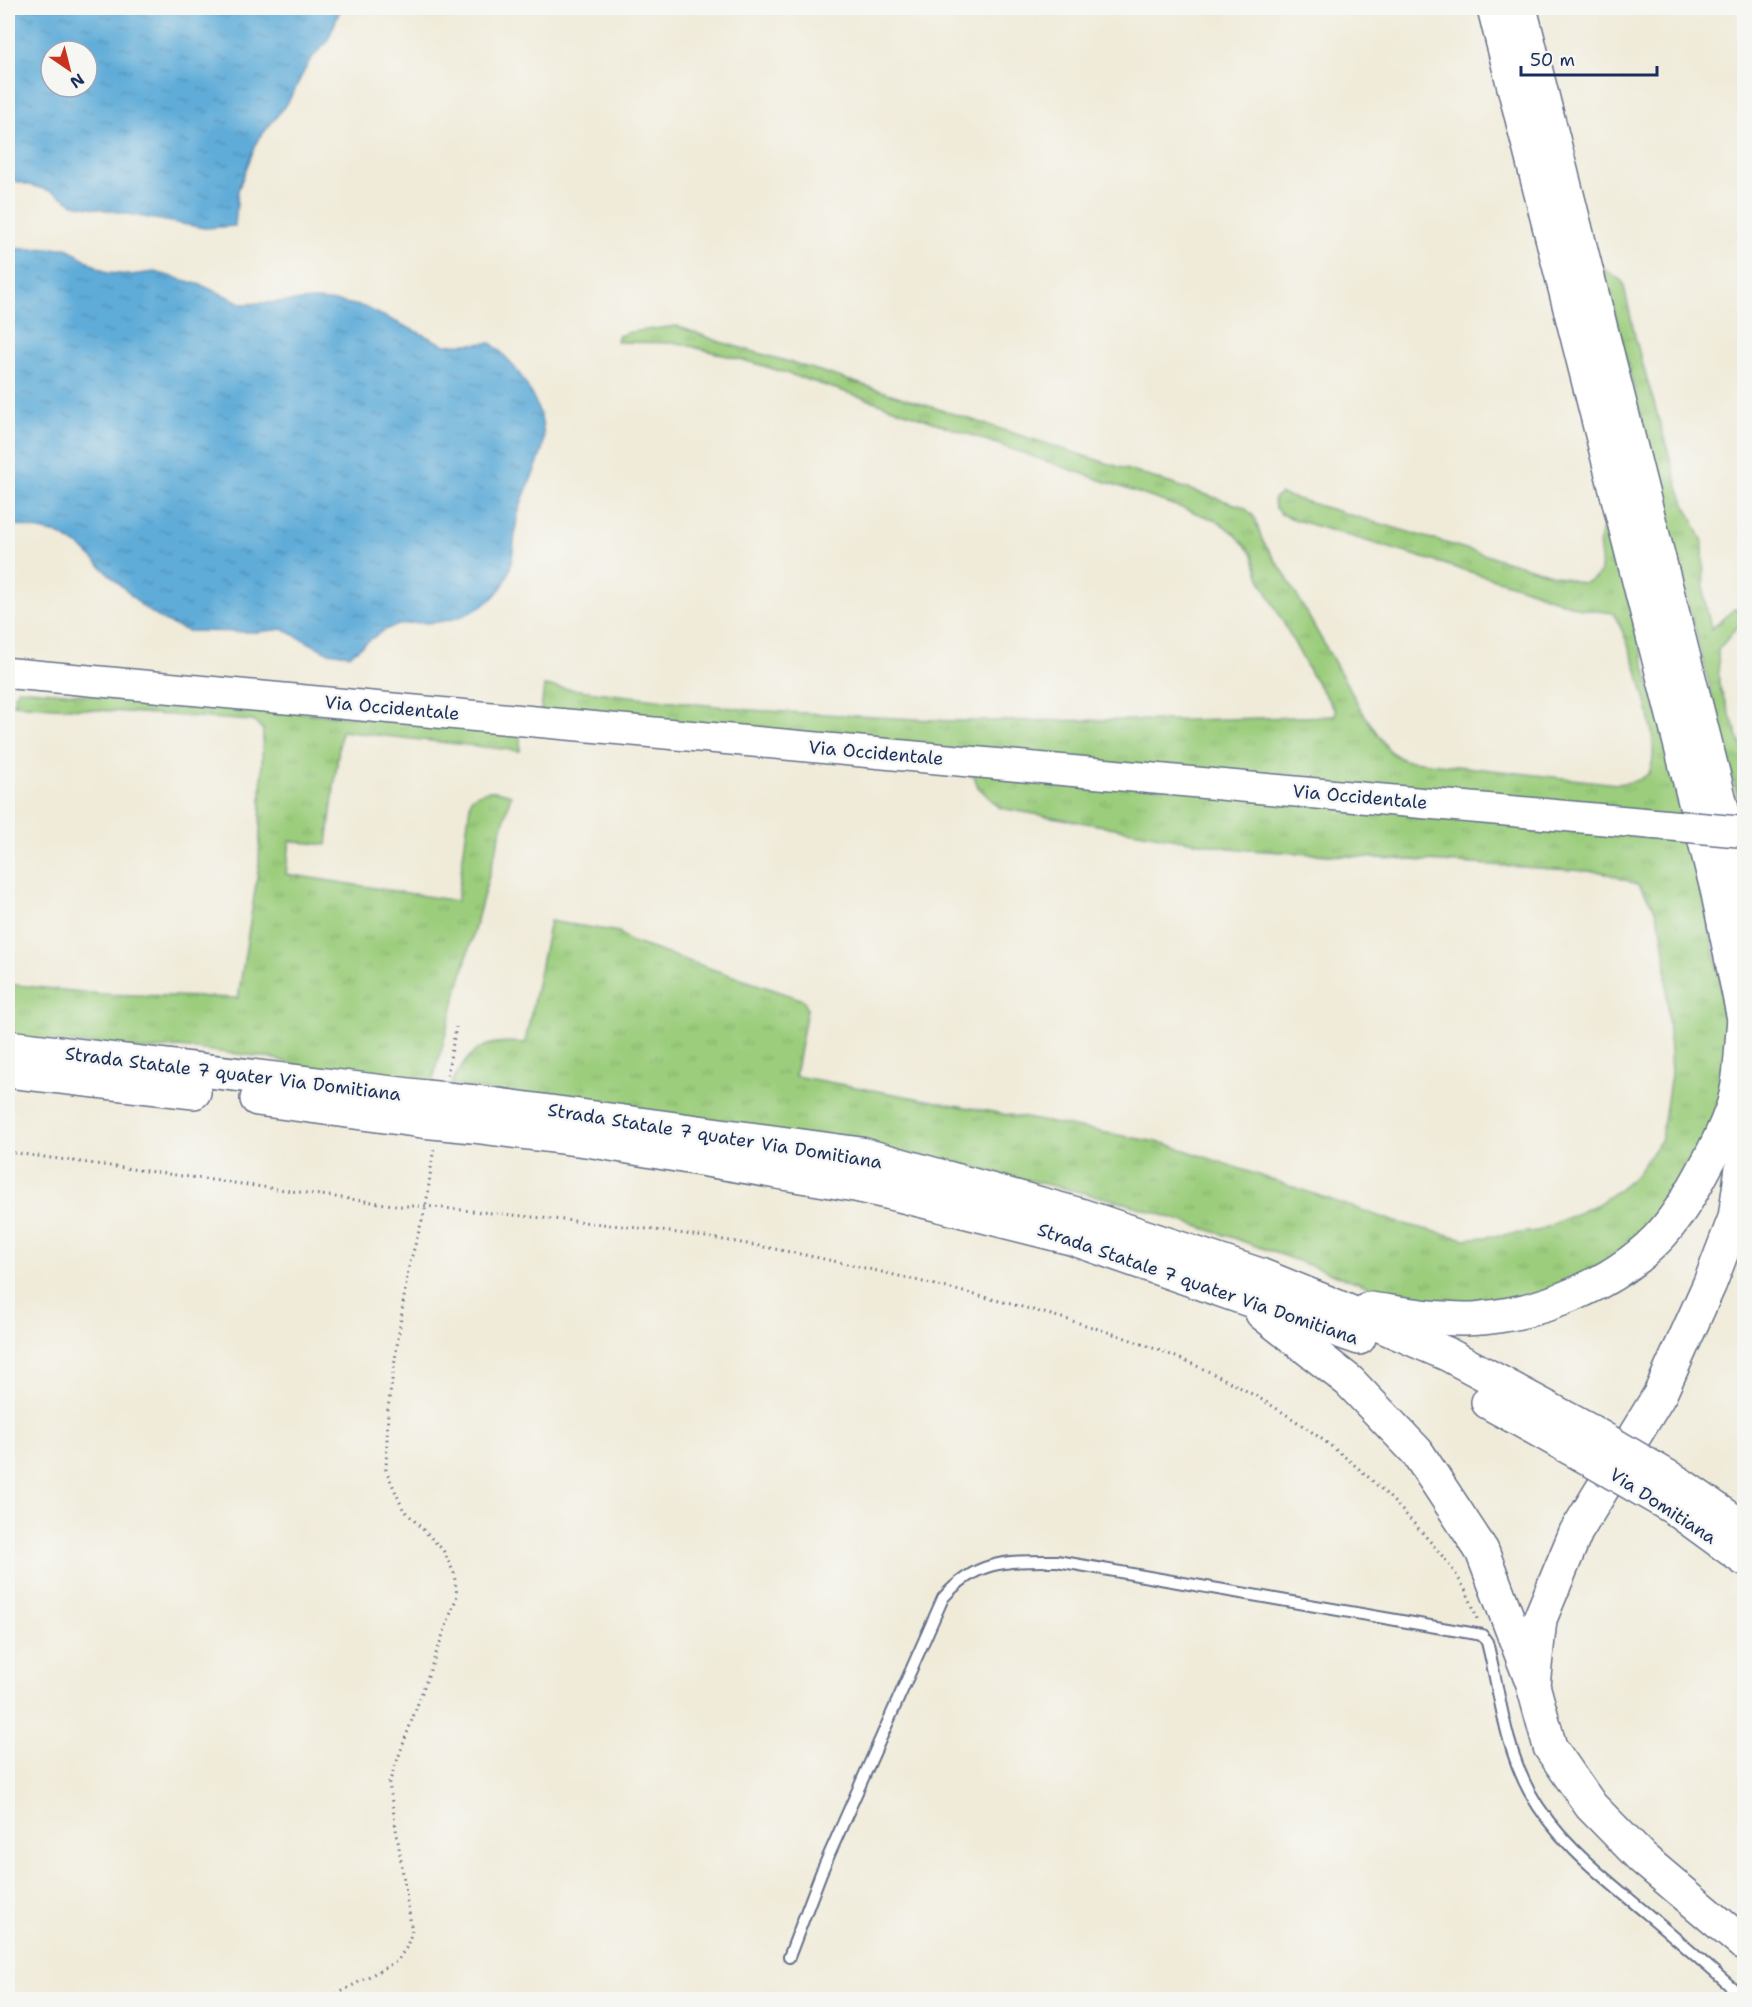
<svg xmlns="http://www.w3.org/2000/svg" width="1752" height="2007" font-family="'Shantell Sans',sans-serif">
<defs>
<pattern id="grass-tufts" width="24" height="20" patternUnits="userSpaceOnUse" patternTransform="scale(1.5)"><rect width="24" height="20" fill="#9bcd7c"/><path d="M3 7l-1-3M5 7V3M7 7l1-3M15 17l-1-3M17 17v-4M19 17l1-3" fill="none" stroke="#85b06e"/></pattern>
<pattern id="water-ripples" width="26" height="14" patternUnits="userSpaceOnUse" patternTransform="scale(1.5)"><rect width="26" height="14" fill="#5facd8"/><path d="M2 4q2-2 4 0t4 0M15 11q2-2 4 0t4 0" fill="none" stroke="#4e8cb2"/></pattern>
</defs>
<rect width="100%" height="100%" fill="#f6f6f2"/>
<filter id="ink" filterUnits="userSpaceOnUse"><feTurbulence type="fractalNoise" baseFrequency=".0167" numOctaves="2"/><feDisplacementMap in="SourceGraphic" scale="12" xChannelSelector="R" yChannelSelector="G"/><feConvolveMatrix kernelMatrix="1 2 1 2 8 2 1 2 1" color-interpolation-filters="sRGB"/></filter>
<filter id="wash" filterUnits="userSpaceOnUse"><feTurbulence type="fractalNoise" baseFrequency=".008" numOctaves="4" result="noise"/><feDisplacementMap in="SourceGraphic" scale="24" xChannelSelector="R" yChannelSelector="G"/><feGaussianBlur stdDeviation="1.35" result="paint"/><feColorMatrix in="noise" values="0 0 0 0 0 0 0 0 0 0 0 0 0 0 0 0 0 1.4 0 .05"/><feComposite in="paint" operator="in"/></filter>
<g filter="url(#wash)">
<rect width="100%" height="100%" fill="#f0ebd9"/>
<g fill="url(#grass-tufts)" stroke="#5b7e6d" stroke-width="1.5">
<polygon points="1603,268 1623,282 1636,341 1680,493 1703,542 1704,596 1711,629 1734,609 1744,610 1744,619 1718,650 1719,685 1744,753 1744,812 1741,811"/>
<path d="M677 326 720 342 810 368 1244 507 1254 517 1263 542 1284 573 1362 711 1389 751 1403 760 1617 784C1629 782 1644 782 1650 770 1663 739 1631 641 1613 613L1581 609 1521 587 1296 520 1281 514 1275 508 1274 498 1280 494 1581 583C1619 576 1590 551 1603 529L1610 527 1702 891 1728 1018 1730 1066 1717 1129 1643 1245 1519 1305 1412 1302 1231 1237 1122 1202 929 1157 451 1085C471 1048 482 1039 525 1043L550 921 619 932 629 941 804 1000 807 1009 795 1076 1167 1144 1396 1222 1465 1239 1538 1231 1598 1204 1618 1190 1637 1174 1661 1139 1671 1074 1665 951 1661 927 1653 905 1639 885 1603 872 1235 849 1000 808 978 787 974 776 541 711 544 686 750 710 951 721 1190 720 1334 716 1336 711 1311 674 1260 579 1253 555 1235 534 1216 520 864 398 761 365 679 343 617 342 618 336 630 332Z"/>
<path d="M17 689 520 731V751L341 731 327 845 290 841 286 874 457 901 471 798C486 788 495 790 511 795L432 1084 324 1073 272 1058 179 1047 144 1050 8 1037V984L100 994 238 998 259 865 263 730 253 721 13 704Z"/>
</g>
<g fill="url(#water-ripples)" stroke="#3d6e9b" stroke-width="1.5" fill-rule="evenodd">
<path d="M8 8H341L327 42 310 60 288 102 257 141 238 190 235 226 204 228 74 204 54 192 8 179ZM51 51H87V87H51Z"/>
<path d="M8 245 18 249 67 248 107 273 131 275 155 272 201 285 244 304 316 300 340 302 364 307 445 345 491 343C518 365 551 414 542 450 536 473 521 495 517 519 511 554 517 581 484 605 472 613 452 621 437 622 421 624 408 621 392 627 378 631 363 646 350 655L327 652 283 629 257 632 187 631 164 621 143 607 80 546 58 534 8 523Z"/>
</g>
</g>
<g filter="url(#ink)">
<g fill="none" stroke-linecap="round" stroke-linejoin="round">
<defs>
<path id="lane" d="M789 1957 821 1873 943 1598C977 1559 1008 1561 1057 1561L1482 1635 1487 1642C1500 1693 1504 1744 1529 1791 1556 1841 1602 1876 1645 1912 1678 1940 1711 1969 1744 1998"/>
<polyline id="secondary" points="8,673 1355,797"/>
<g id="highway">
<polyline points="1494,8 1717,889 1744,1019"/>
<polyline points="1520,8 1744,896"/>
<polyline points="8,1047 426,1097"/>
<polyline points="8,1071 194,1092"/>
<polyline points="257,1099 422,1121"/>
<polyline points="476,1102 861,1154 1080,1215 1260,1275 1331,1304 1447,1354 1590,1431"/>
<polyline points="473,1126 593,1141 855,1185 899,1195 1071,1238 1359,1338"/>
<polyline points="1744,1153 1735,1218 1710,1283 1660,1394 1576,1532 1540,1619 1533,1685 1550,1747 1591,1806 1642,1858 1744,1944"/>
<path d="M1369 1309C1402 1313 1450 1322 1482 1318 1545 1312 1613 1284 1657 1239 1684 1212 1719 1145 1732 1109 1741 1084 1741 1047 1744 1019"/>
<polyline points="1262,1313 1349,1381 1417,1452 1482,1551 1530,1677"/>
<polyline points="1488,1402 1581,1454"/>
<polyline points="1680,1484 1744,1528"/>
<polyline points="1674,1508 1744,1559"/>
</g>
</defs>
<use href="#lane" stroke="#667189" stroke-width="14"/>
<use href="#secondary" stroke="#667189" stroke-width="33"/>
<use href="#highway" stroke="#667189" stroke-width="36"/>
<g stroke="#667189" stroke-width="3" stroke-dasharray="1.5 4.5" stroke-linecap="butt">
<polyline points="447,1075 456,1027"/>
<path d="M8 1152 401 1206H426C512 1216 599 1222 685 1234 770 1246 856 1265 939 1286 1013 1304 1096 1325 1166 1353 1255 1388 1345 1446 1409 1518 1436 1548 1466 1579 1477 1619"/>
<polyline points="326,2000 397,1961 406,1948 412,1932 389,1783 457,1596 454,1573 443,1550 403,1509 386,1470 388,1408 408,1270 426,1206 434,1146"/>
</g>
<use href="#lane" stroke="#fff" stroke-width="10"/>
<use href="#secondary" stroke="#fff" stroke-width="30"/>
<use href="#highway" stroke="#fff" stroke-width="33"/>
<defs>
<polyline id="secondary-bridge" points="1355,797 1744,832"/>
<g id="highway-bridge">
<polyline points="426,1097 476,1102"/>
<polyline points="422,1121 473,1126"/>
<polyline points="1590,1431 1680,1484"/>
<polyline points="1581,1454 1674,1508"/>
</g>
</defs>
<use href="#secondary-bridge" stroke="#667189" stroke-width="33" stroke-linecap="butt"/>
<use href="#highway-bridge" stroke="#667189" stroke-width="36" stroke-linecap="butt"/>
<use href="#secondary-bridge" stroke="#fff" stroke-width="30"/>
<use href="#highway-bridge" stroke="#fff" stroke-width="33"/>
</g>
</g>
<g text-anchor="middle" stroke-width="5" stroke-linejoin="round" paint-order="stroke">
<g font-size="18" fill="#1b2f5e" stroke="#f6f6f2">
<text transform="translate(392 708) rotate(5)" y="6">Via Occidentale</text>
<text transform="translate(876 753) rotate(5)" y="6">Via Occidentale</text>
<text transform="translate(1360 797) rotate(5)" y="6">Via Occidentale</text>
<text transform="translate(233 1074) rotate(7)" y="6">Strada Statale 7 quater Via Domitiana</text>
<text transform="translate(715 1136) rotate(9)" y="6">Strada Statale 7 quater Via Domitiana</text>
<text transform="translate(1198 1284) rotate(19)" y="6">Strada Statale 7 quater Via Domitiana</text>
<text transform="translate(1663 1506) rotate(33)" y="6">Via Domitiana</text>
</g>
</g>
<rect width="1752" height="2007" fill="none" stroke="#f6f6f2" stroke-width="30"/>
<g transform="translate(69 69) rotate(145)"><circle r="28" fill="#f6f6f2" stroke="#9ea6b7" stroke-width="1.5"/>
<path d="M0-4.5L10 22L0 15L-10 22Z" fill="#c8321e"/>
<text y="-9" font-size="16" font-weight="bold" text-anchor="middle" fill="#1b2f5e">N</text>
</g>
<path d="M1521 66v9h136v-9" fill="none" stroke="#1b2f5e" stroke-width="3"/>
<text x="1530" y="66" font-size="18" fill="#1b2f5e" stroke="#f6f6f2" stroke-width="4.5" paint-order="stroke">50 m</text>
</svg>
